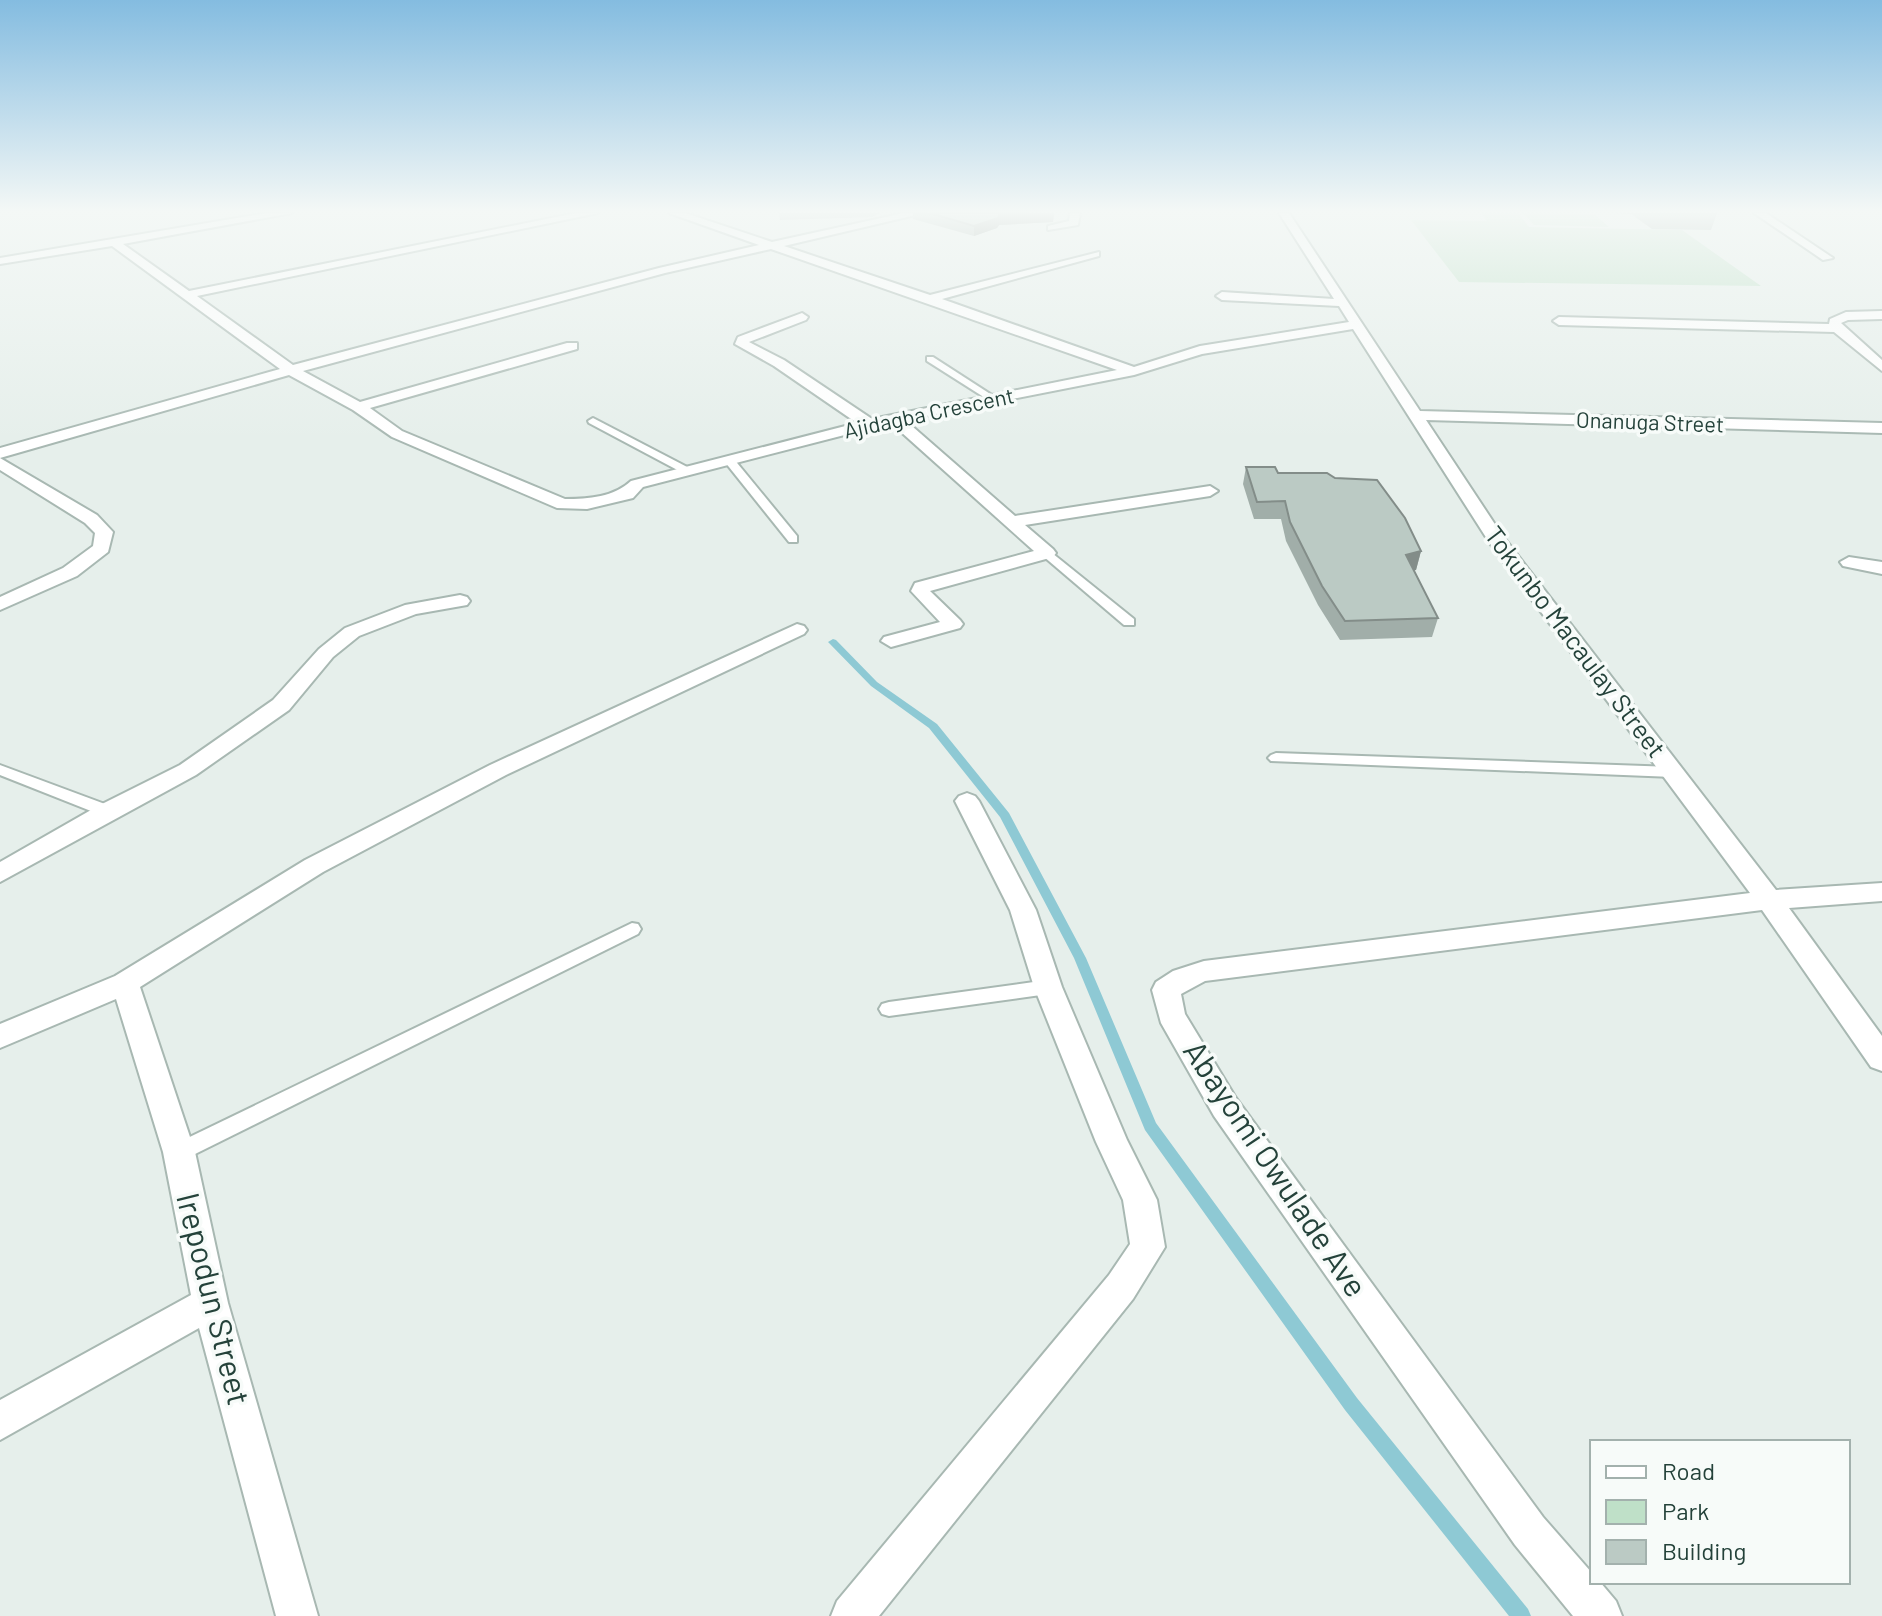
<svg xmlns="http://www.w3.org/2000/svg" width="1882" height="1616" font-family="Barlow,sans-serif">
<rect width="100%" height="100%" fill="#e6efeb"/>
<g fill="#bfe0c8">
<polygon points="1481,213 1518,213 1529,227 1682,230 1761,286 1459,282 1411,220 1487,221"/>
<polygon points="1523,213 1594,214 1609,227 1534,225"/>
</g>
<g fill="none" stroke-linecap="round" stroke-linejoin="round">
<polygon fill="#8ec9d4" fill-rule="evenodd" points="833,639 836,640 877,682 937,724 1009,813 1086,958 1156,1123 1357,1398 1528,1609 1531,1616 1509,1616 1345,1410 1145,1130 1074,958 1000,817 929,728 871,686 830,644 828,642"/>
<defs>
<g id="service">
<polygon points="927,357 933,357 998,399 990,401 927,361"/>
<polygon points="593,418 691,469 692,471 683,473 589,423 588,421"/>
<polygon points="725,458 733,458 797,536 797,542 789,542 725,462"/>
<polygon points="1047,549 1134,619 1134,625 1124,625 1043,556 1043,550"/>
<polygon points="1276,753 1673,767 1681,772 1673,777 1271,761 1268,758 1271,755"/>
<polygon points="0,765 113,807 115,811 113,815 101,815 0,775"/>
<polygon points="632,923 638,924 641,929 638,934 187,1158 179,1161 171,1158 168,1152 171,1146"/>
<polygon points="1048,980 1055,982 1057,987 1055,992 1048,994 889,1016 882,1014 879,1009 882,1004 889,1002"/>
</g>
<g id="minor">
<path d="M267 213H292L123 244 189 291 576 213H598L197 296 293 365 659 268 759 245 669 213H685L772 242 904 213H924L784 246 930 295 1099 252V256L942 299 1134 367 1200 346 1349 322 1339 306 1222 300 1216 296 1222 292 1334 299 1279 213H1289L1420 411 1882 423V433L1426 420 1502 535 1776 890 1882 883V901L1789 908 1882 1036V1071L1871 1067 1762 910 1205 981 1181 994 1185 1014 1236 1098 1543 1517 1592 1573V1582H1600L1616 1601 1622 1616H1573L1515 1545 1214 1116 1161 1023 1152 990 1156 982 1173 971 1204 961 1750 893 1489 542 1353 329 1202 354 1134 375 905 420 1015 516 1210 486 1218 491 1210 496 1025 525 1053 549 1056 553 1053 557 930 591 960 620 963 624 960 628 891 647 881 641 884 637 940 622 911 591 915 583 1034 551 891 423 643 487 633 498 587 509 557 508 392 437 353 410 289 375 0 458V448L280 369 112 246 0 264V258ZM771 249 1117 370 872 419 784 360 749 342 806 320 808 317 802 313 738 337 735 344 774 366 857 423 631 481C614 497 589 499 565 499L402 431 370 408 577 349V343H567L360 402 303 371 665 273Z"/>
<polygon points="1070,213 1080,213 1078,225 1048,230 1048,226 1069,221"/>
<polygon points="1754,213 1766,213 1833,258 1823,260"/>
<polygon points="1882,311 1882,319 1848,320 1841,323 1882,360 1882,371 1834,332 1559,325 1553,321 1559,317 1829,324 1830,319 1846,312"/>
<polygon points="0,458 97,515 113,532 108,552 77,576 0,610 0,597 63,568 93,546 95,533 85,523 0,470"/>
<polygon points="1849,557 1882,562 1882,574 1843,566 1840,562"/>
<polygon points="460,595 467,597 470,601 467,605 416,614 359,636 333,657 289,710 196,775 0,882 0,862 98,806 180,765 273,700 319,649 345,628 405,605"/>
<polygon points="797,624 804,626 807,630 804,634 506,775 323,872 140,987 195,1152 228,1303 318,1616 276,1616 199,1328 0,1440 0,1400 191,1295 163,1152 116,999 0,1048 0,1024 115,976 305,860 490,765"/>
<polygon points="967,793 975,796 979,801 1036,910 1062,987 1127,1140 1157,1200 1165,1247 1133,1299 879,1616 831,1616 837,1601 1109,1275 1130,1244 1123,1200 1096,1142 1034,987 1010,910 955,801 959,796"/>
</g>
</defs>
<use href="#service" stroke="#a8b8b2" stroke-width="4"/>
<use href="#minor" stroke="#a8b8b2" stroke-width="4"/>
<use href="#service" fill="#fff" fill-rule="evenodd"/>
<use href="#minor" fill="#fff" fill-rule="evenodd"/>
</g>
<g fill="#a1aea9">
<polygon points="779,213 880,213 872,217 780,220"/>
<polygon points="913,213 1054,213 1053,222 999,225 997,228 974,236 913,219"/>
<polygon points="1612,213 1717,213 1711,230 1652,229 1631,214"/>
<polygon points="1246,467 1278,473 1421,551 1416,570 1414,570 1438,618 1432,637 1340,640 1318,605 1286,541 1281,519 1254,519 1243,484"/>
</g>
<g fill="#838d89">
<polygon points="1027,213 1054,213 1053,222 999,225 997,228 974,236 974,226 999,215"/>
<polygon points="1421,551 1416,570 1401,574 1406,555"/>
</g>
<g fill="#bbcac4" stroke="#838d89" stroke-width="2">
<polygon points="930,213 1027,213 999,215 998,218 974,226"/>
<polygon points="1246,467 1275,467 1278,473 1327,473 1335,478 1377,480 1405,518 1421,551 1406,555 1438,618 1345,621 1322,586 1290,522 1285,501 1257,502"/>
</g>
<linearGradient id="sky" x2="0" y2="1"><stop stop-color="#84bce0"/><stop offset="0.48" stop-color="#f4f8f6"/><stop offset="1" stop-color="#f4f8f6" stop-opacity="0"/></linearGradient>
<rect width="1882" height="440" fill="url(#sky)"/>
<g text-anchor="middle" stroke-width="7" stroke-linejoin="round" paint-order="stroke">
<g font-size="22" fill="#24423a" stroke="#f7fbf9">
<text transform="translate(929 413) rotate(-12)" y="8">Ajidagba Crescent</text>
<text transform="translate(1650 422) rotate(2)" y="8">Onanuga Street</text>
</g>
<g font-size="26" fill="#24423a" stroke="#f7fbf9">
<text transform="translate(1575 642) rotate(53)" y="9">Tokunbo Macaulay Street</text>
</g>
<g font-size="32" fill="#24423a" stroke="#f7fbf9">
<text transform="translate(1275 1169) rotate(56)" y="11">Abayomi Owulade Ave</text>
<text transform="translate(213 1299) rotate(76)" y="11">Irepodun Street</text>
</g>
</g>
<rect x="1590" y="1440" width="260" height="144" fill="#f7fbf9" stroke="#a3b1ad" stroke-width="2"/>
<rect x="1606" y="1466" width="40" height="12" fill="#ffffff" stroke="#a3b1ad" stroke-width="2"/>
<text x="1662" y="1480" font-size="24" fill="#24423a">Road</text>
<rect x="1606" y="1500" width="40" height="24" fill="#bfe0c8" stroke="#a3b1ad" stroke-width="2"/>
<text x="1662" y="1520" font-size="24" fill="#24423a">Park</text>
<rect x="1606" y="1540" width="40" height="24" fill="#bbcac4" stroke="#a3b1ad" stroke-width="2"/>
<text x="1662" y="1560" font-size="24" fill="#24423a">Building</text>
</svg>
